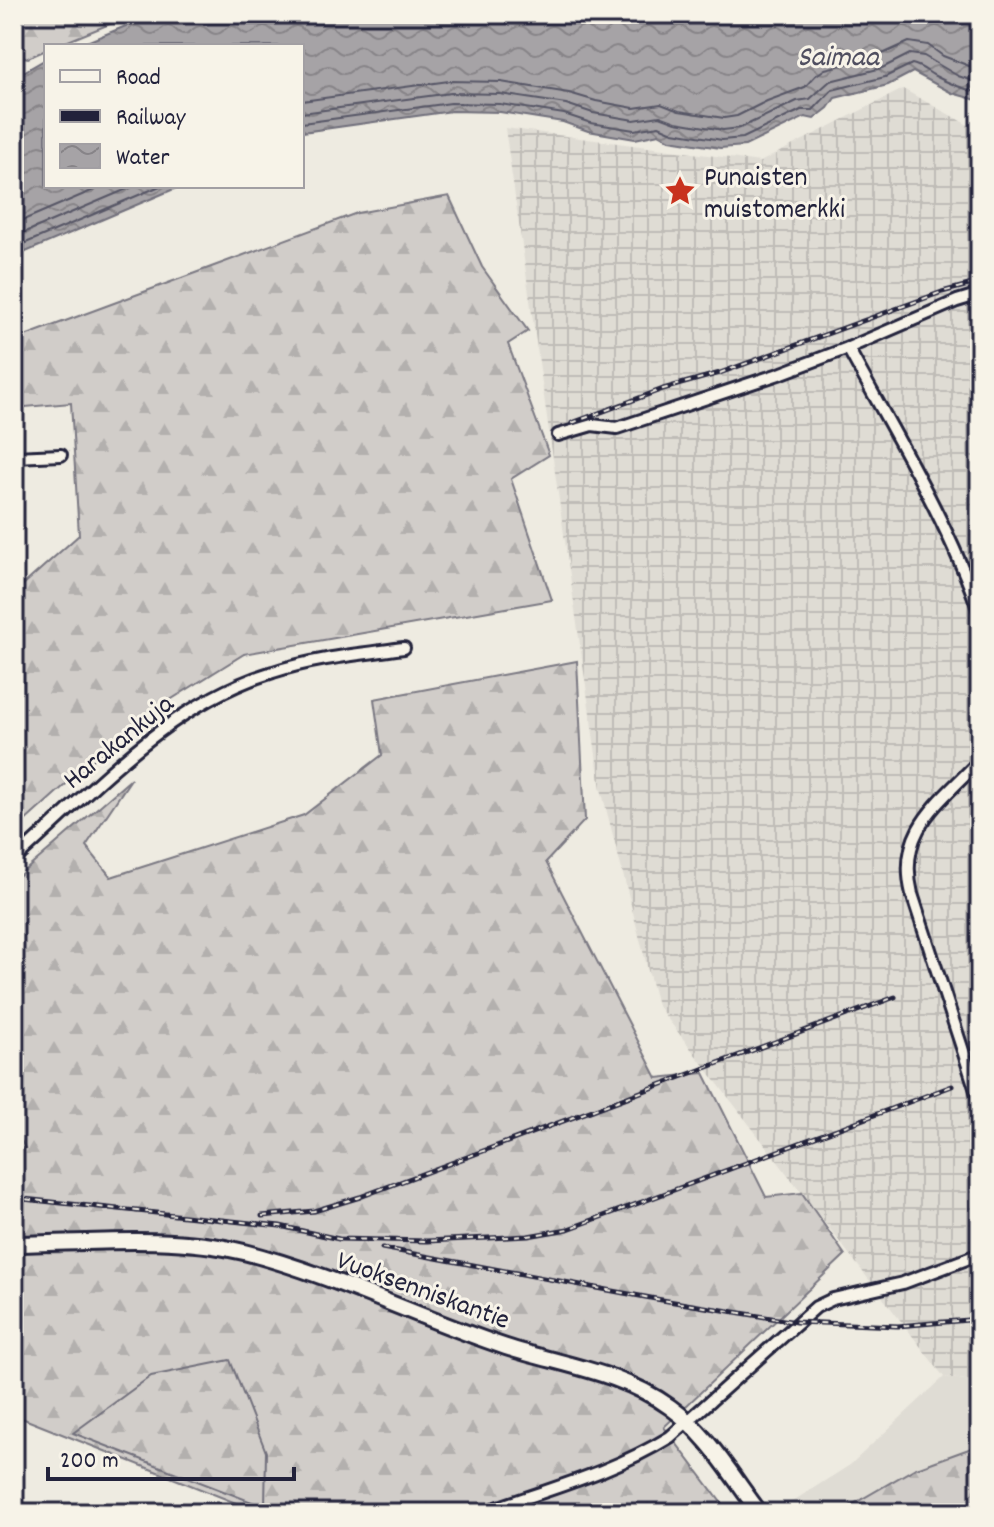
<svg xmlns="http://www.w3.org/2000/svg" width="994" height="1527" font-family="Dekko,sans-serif">
<defs>
<pattern id="industrial-grid" width="8" height="8" patternUnits="userSpaceOnUse" patternTransform="scale(2)"><rect width="8" height="8" fill="#dfdcd4"/><path d="M0 4h8M4 0v8" fill="none" stroke="#bfbcb7"/></pattern>
<pattern id="forest-firs" width="22" height="20" patternUnits="userSpaceOnUse" patternTransform="scale(2)"><rect width="22" height="20" fill="#d1cdc9"/><path d="M5 1l3.5 6h-7zM16 11l3.5 6h-7z" fill="#b3b0ae"/></pattern>
<pattern id="water-waves" width="16" height="10" patternUnits="userSpaceOnUse" patternTransform="scale(2)"><rect width="16" height="10" fill="#a6a3a6"/><path d="M0 5q4-4 8 0t8 0" fill="none" stroke="#878488"/></pattern>
</defs>
<rect width="100%" height="100%" fill="#eeebe1"/>
<filter id="ink" filterUnits="userSpaceOnUse"><feTurbulence type="fractalNoise" baseFrequency=".0125" numOctaves="2"/><feDisplacementMap in="SourceGraphic" scale="16" xChannelSelector="R" yChannelSelector="G"/><feConvolveMatrix kernelMatrix="1 2 1 2 8 2 1 2 1" color-interpolation-filters="sRGB"/></filter>
<g filter="url(#ink)">
<polygon fill="#dfdcd4" points="944,1377 980,1382 980,1445 914,1469 838,1513 774,1513 850,1465"/>
<polygon fill="url(#industrial-grid)" points="903,89 977,130 980,129 980,1382 944,1377 657,1005 601,789 505,128 760,162"/>
<g fill="url(#forest-firs)" stroke="#7a7882" stroke-width="2">
<polygon points="14,14 134,14 56,46 46,46 46,50 28,58 14,55"/>
<polygon points="449,196 482,267 528,331 508,344 549,455 511,479 552,600 244,654 135,722 14,831 14,593 79,535 71,403 14,408 14,340 357,213"/>
<polygon points="577,661 585,820 546,862 657,1078 704,1073 766,1197 802,1193 845,1255 664,1427 729,1513 261,1513 14,1415 14,1149 25,1148 14,1128 14,880 131,779 86,846 111,877 304,815 382,755 374,699"/>
<polygon points="980,1445 980,1513 838,1513 914,1469"/>
</g>
<g fill="url(#water-waves)" stroke="#716f7b" stroke-width="2">
<polygon points="155,14 980,14 980,101 952,93 913,72 888,85 835,98 828,108 814,119 805,117 745,146 720,148 670,140 659,134 635,139 588,131 563,122 500,112 452,111 302,132 302,46 77,46"/>
<polygon points="46,59 46,186 181,186 14,257 14,71 25,71"/>
</g>
<g fill="none" stroke-linecap="round" stroke-linejoin="round">
<g stroke="#575666" stroke-width="2">
<polyline points="302,101 449,81 501,82 569,93 596,101 634,108 661,104 679,111 724,118 737,116 767,101 805,87 815,76 825,69 878,56 909,42 928,45 943,56 980,70"/>
<polyline points="302,113 451,93 500,94 566,104 593,113 634,120 660,116 676,122 723,130 740,128 797,101 810,99 830,81 882,68 910,54 924,56 958,76 980,83"/>
<path d="M302 123 451 103 500 104 564 114 591 123 634 130 659 126 673 132 722 140 743 138 801 110H813L832 90 885 77 912 64C922 66 927 72 935 76 950 84 964 89 980 93"/>
<polyline points="14,224 103,186"/>
<polyline points="14,237 134,186"/>
<polyline points="14,248 160,186"/>
</g>
<polygon stroke="#716f7b" stroke-width="2" points="230,1360 266,1452 265,1507 73,1433 151,1376"/>
<defs>
<g id="street">
<polyline points="848,348 957,301 980,294"/>
<path d="M558 435 592 425 617 428 782 373 848 348C895 435 948 521 980 614"/>
<polyline points="14,457 61,455"/>
<path d="M980 760C940 803 896 829 912 894L980 1103"/>
<path d="M14 860C94 789 168 704 273 672 315 658 361 654 404 648"/>
<path d="M482 1513C545 1490 612 1473 670 1437L816 1307 833 1299 903 1283 980 1254"/>
</g>
<path id="secondary" d="M14 1244C89 1243 170 1234 244 1252 334 1275 418 1318 506 1347 562 1365 622 1372 670 1407 707 1433 733 1478 760 1513"/>
</defs>
<use href="#street" stroke="#22223b" stroke-width="16"/>
<use href="#secondary" stroke="#22223b" stroke-width="20"/>
<use href="#street" stroke="#f7f3e8" stroke-width="10"/>
<use href="#secondary" stroke="#f7f3e8" stroke-width="14"/>
<defs>
<g id="rail">
<polyline points="572,423 663,389 720,373 942,292 980,282"/>
<polyline points="14,1198 280,1226 339,1239 427,1241 528,1236 568,1229 631,1206 952,1086"/>
<polyline points="262,1216 314,1211 360,1197 895,997"/>
<polyline points="382,1248 656,1299 796,1322 898,1326 980,1319"/>
</g>
</defs>
<use href="#rail" stroke="#22223b" stroke-width="5"/>
<use href="#rail" stroke="#f7f3e8" stroke-width="2" stroke-dasharray="6" stroke-linecap="butt"/>
</g>
</g>
<defs>
<symbol id="sight-bare" viewBox="-9 -9 18 18"><path d="M0-6L1.8-2.2L6-1.7L2.9 1.2L3.7 5.4L0 3.3L-3.7 5.4L-2.9 1.2L-6-1.7L-1.8-2.2Z" fill="#c8321e" stroke="#f7f3e8" stroke-width="2.5" paint-order="stroke"/></symbol>
</defs>
<g fill-rule="evenodd">
<use href="#sight-bare" x="658" y="169" width="44" height="44"/>
</g>
<g text-anchor="middle" stroke-width="6" stroke-linejoin="round" paint-order="stroke">
<g font-size="28" fill="#22223b" stroke="#f7f3e8" text-anchor="start">
<text x="704" y="185">Punaisten<tspan x="704" dy="32">muistomerkki</tspan></text>
</g>
<g font-size="28" fill="#22223b" stroke="#f7f3e8">
<text transform="translate(117 740) rotate(-39)" y="10">Harakankuja</text>
<text transform="translate(424 1288) rotate(20)" y="10">Vuoksenniskantie</text>
</g>
<g font-size="30" font-style="italic" fill="#504f60" stroke="#f7f3e8">
<text x="838" y="65">Saimaa</text>
</g>
</g>
<rect width="994" height="1527" fill="none" stroke="#f7f3e8" stroke-width="48"/>
<rect x="24" y="24" width="946" height="1479" fill="none" stroke="#22223b" stroke-width="3" filter="url(#ink)"/>
<rect x="44" y="44" width="260" height="144" fill="#f7f3e8" stroke="#a29fa3" stroke-width="2"/>
<rect x="60" y="70" width="40" height="12" fill="#f7f3e8" stroke="#a29fa3" stroke-width="2"/>
<text x="116" y="84" font-size="24" fill="#22223b">Road</text>
<rect x="60" y="110" width="40" height="12" fill="#22223b" stroke="#a29fa3" stroke-width="2"/>
<text x="116" y="124" font-size="24" fill="#22223b">Railway</text>
<rect x="60" y="144" width="40" height="24" fill="url(#water-waves)" stroke="#a29fa3" stroke-width="2"/>
<text x="116" y="164" font-size="24" fill="#22223b">Water</text>
<path d="M48 1467v12h246v-12" fill="none" stroke="#22223b" stroke-width="4"/>
<text x="60" y="1467" font-size="24" fill="#22223b" stroke="#f7f3e8" stroke-width="6" paint-order="stroke">200 m</text>
</svg>
